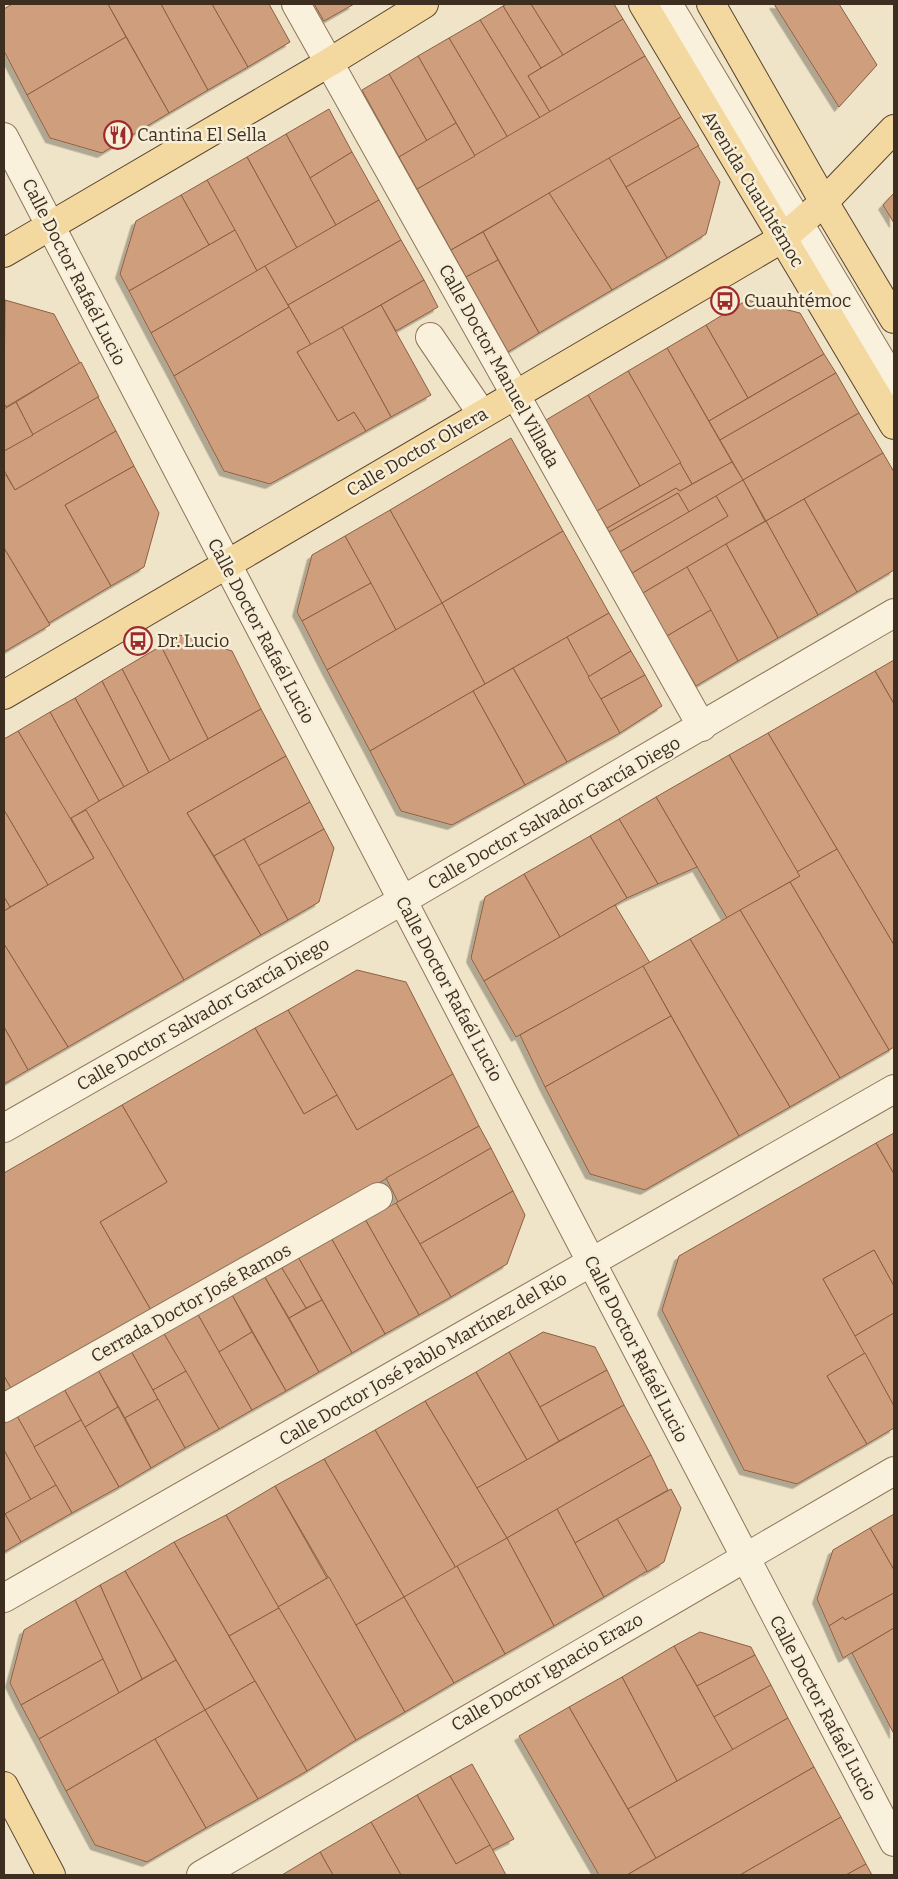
<svg xmlns="http://www.w3.org/2000/svg" width="898" height="1879" font-family="Bitter,serif">
<defs>
<filter id="shadow"><feDropShadow dx="-4.5" dy="4.5" stdDeviation="0" flood-color="#0004"/></filter>
</defs>
<rect width="100%" height="100%" fill="#f0e4c8"/>
<g fill="#cf9f7d" stroke="#8d5f41" filter="url(#shadow)">
<polygon points="12,4 108,4 126,37 27,95 4,51 4,9"/>
<polygon points="108,4 161,4 208,90 169,113"/>
<polygon points="161,4 212,4 248,67 208,90"/>
<polygon points="212,4 269,4 290,42 248,67"/>
<polygon points="314,4 354,4 324,21"/>
<polygon points="507,4 531,4 563,55 541,68 503,6"/>
<polygon points="531,4 614,4 623,19 563,55"/>
<polygon points="774,4 839,4 877,65 839,107"/>
<polygon points="503,6 541,68 528,76 550,112 540,118 480,20"/>
<polygon points="623,19 645,56 550,112 528,76"/>
<polygon points="480,20 540,118 508,138 449,38"/>
<polygon points="126,37 169,113 102,153 50,138 27,95"/>
<polygon points="449,38 508,138 475,156 418,56"/>
<polygon points="418,56 456,123 427,141 389,74"/>
<polygon points="645,56 681,117 451,250 417,189"/>
<polygon points="389,74 427,141 399,157 362,90"/>
<polygon points="329,109 352,152 310,178 286,134"/>
<polygon points="681,117 699,146 626,187 609,158"/>
<polygon points="456,123 475,156 417,189 399,157"/>
<polygon points="286,134 336,225 297,248 247,157"/>
<polygon points="698,146 720,182 706,234 667,258 626,187"/>
<polygon points="352,152 379,200 336,225 310,178"/>
<polygon points="247,157 297,248 257,271 207,180"/>
<polygon points="609,158 667,258 612,290 549,193"/>
<polygon points="207,180 235,230 209,245 181,195"/>
<polygon points="549,193 612,290 539,333 483,232"/>
<polygon points="894,193 894,223 883,205"/>
<polygon points="181,195 209,245 129,291 120,274 136,221"/>
<polygon points="379,200 401,240 288,305 265,266"/>
<polygon points="235,230 257,271 151,333 129,291"/>
<polygon points="483,232 498,260 466,277 451,250"/>
<polygon points="401,240 424,280 311,345 288,305"/>
<polygon points="498,260 539,333 508,352 466,277"/>
<polygon points="265,266 289,307 174,376 151,333"/>
<polygon points="424,280 438,307 396,331 381,305"/>
<polygon points="5,300 54,314 80,363 6,407 4,403"/>
<polygon points="747,300 800,313 824,354 748,398 706,325"/>
<polygon points="381,305 431,395 391,417 342,327"/>
<polygon points="289,307 311,345 297,352 338,421 354,412 366,431 270,484 224,471 174,376"/>
<polygon points="706,325 748,398 709,421 667,348"/>
<polygon points="342,327 391,417 366,431 354,412 338,421 297,352"/>
<polygon points="667,348 732,462 692,484 628,371"/>
<polygon points="824,354 836,373 720,440 709,421"/>
<polygon points="81,362 99,397 33,435 16,402"/>
<polygon points="628,371 681,463 640,486 588,395"/>
<polygon points="836,373 859,413 743,480 720,440"/>
<polygon points="588,395 640,486 597,511 546,420"/>
<polygon points="98,397 116,431 15,490 4,470 4,451"/>
<polygon points="16,402 33,435 4,451 4,409"/>
<polygon points="859,413 883,453 766,521 743,480"/>
<polygon points="116,431 134,466 65,505 111,586 49,623 4,548 4,476 6,475 15,490"/>
<polygon points="511,438 563,531 442,603 390,510"/>
<polygon points="883,453 894,472 894,570 857,592 804,499"/>
<polygon points="732,462 743,480 689,512 678,493 609,532 607,528 676,488 680,491"/>
<polygon points="680,463 692,484 680,491 676,488 607,528 597,511"/>
<polygon points="134,466 159,513 144,567 111,586 65,505"/>
<polygon points="743,480 765,521 643,593 632,573 728,516 716,496"/>
<polygon points="678,493 689,512 620,552 609,532"/>
<polygon points="716,496 728,516 632,573 620,552"/>
<polygon points="804,499 857,592 818,615 766,521"/>
<polygon points="390,510 442,603 396,630 345,536"/>
<polygon points="766,521 818,615 778,638 726,544"/>
<polygon points="563,531 609,613 485,684 442,603"/>
<polygon points="345,536 371,583 302,621 297,612 312,555"/>
<polygon points="726,544 778,638 738,661 687,567"/>
<polygon points="4,548 50,625 4,652"/>
<polygon points="687,567 711,610 667,636 643,593"/>
<polygon points="371,583 396,630 327,670 302,621"/>
<polygon points="442,603 485,684 370,751 327,670"/>
<polygon points="711,610 738,661 696,686 667,636"/>
<polygon points="609,613 631,651 588,677 567,637"/>
<polygon points="180,635 232,651 261,709 208,739 161,646"/>
<polygon points="567,637 620,733 567,762 513,668"/>
<polygon points="161,646 208,739 170,761 122,669"/>
<polygon points="631,651 645,675 601,699 588,677"/>
<polygon points="894,660 894,704 875,671"/>
<polygon points="513,668 567,762 525,785 473,691"/>
<polygon points="122,669 170,761 149,773 102,681"/>
<polygon points="875,671 894,704 894,945 768,733"/>
<polygon points="645,675 662,706 620,733 601,699"/>
<polygon points="102,681 149,773 124,787 75,698"/>
<polygon points="473,691 525,785 452,825 401,811 370,751"/>
<polygon points="75,698 124,787 99,801 50,712"/>
<polygon points="261,709 286,756 187,813 261,935 184,980 85,809"/>
<polygon points="50,712 99,801 70,819 18,731"/>
<polygon points="18,731 94,858 48,885 4,810 4,739"/>
<polygon points="768,733 837,849 797,872 729,755"/>
<polygon points="729,755 800,876 727,918 656,797"/>
<polygon points="286,756 310,802 214,856 187,813"/>
<polygon points="656,797 697,867 658,884 619,819"/>
<polygon points="310,802 324,829 258,866 244,839"/>
<polygon points="4,810 48,885 10,907 4,897"/>
<polygon points="86,810 184,980 68,1047 4,944 4,911 94,858 71,818"/>
<polygon points="619,819 658,884 627,898 590,836"/>
<polygon points="324,829 334,848 319,902 288,920 258,866"/>
<polygon points="590,836 627,898 560,937 524,874"/>
<polygon points="244,839 288,920 261,935 214,856"/>
<polygon points="837,849 894,945 894,1047 889,1050 790,882 800,876 797,872"/>
<polygon points="524,874 560,937 484,981 471,958 485,897"/>
<polygon points="790,882 889,1050 840,1078 740,910"/>
<polygon points="4,897 10,907 4,911"/>
<polygon points="615,905 650,963 516,1037 484,981"/>
<polygon points="740,910 840,1078 790,1107 690,939"/>
<polygon points="690,939 790,1107 739,1136 643,966"/>
<polygon points="4,944 68,1047 28,1070 4,1027"/>
<polygon points="643,966 671,1016 545,1087 520,1035"/>
<polygon points="357,970 406,982 453,1074 357,1130 288,1010"/>
<polygon points="288,1010 337,1095 304,1114 255,1028"/>
<polygon points="671,1016 739,1136 645,1190 590,1174 545,1087"/>
<polygon points="4,1027 28,1070 4,1084"/>
<polygon points="255,1028 304,1114 337,1095 357,1130 453,1074 479,1126 152,1312 100,1222 167,1182 122,1105"/>
<polygon points="122,1105 167,1182 100,1222 152,1312 13,1392 4,1376 4,1173"/>
<polygon points="479,1126 491,1148 398,1202 386,1178"/>
<polygon points="894,1133 894,1174 876,1143"/>
<polygon points="876,1143 894,1174 894,1286 874,1250 823,1279 865,1353 827,1376 867,1444 797,1484 744,1470 662,1310 679,1256"/>
<polygon points="491,1148 513,1191 420,1244 396,1203"/>
<polygon points="513,1191 525,1215 507,1264 451,1297 420,1244"/>
<polygon points="396,1203 451,1297 419,1315 365,1219"/>
<polygon points="365,1219 419,1315 385,1334 330,1236"/>
<polygon points="330,1236 385,1334 352,1353 297,1255"/>
<polygon points="874,1250 894,1286 894,1313 855,1336 823,1279"/>
<polygon points="297,1255 322,1300 306,1308 280,1265"/>
<polygon points="280,1265 306,1308 289,1318 263,1274"/>
<polygon points="263,1274 319,1372 286,1391 231,1293"/>
<polygon points="231,1293 252,1332 219,1352 197,1313"/>
<polygon points="322,1300 352,1353 319,1372 289,1318"/>
<polygon points="197,1313 252,1410 219,1429 163,1332"/>
<polygon points="894,1313 894,1406 855,1336"/>
<polygon points="163,1332 186,1371 153,1390 131,1351"/>
<polygon points="252,1332 286,1391 252,1410 219,1352"/>
<polygon points="543,1332 595,1347 607,1370 540,1407 509,1352"/>
<polygon points="131,1351 158,1399 125,1418 98,1370"/>
<polygon points="509,1352 559,1441 527,1460 476,1372"/>
<polygon points="865,1353 894,1406 894,1428 867,1444 827,1376"/>
<polygon points="98,1370 118,1407 85,1427 64,1389"/>
<polygon points="607,1370 624,1405 559,1441 540,1407"/>
<polygon points="186,1371 219,1429 185,1448 153,1390"/>
<polygon points="476,1372 527,1460 477,1488 425,1401"/>
<polygon points="4,1376 13,1392 4,1397"/>
<polygon points="64,1389 81,1420 34,1447 17,1416"/>
<polygon points="158,1399 185,1448 151,1468 125,1418"/>
<polygon points="425,1401 507,1538 456,1568 375,1430"/>
<polygon points="624,1405 651,1455 507,1538 477,1488"/>
<polygon points="118,1407 151,1468 119,1487 85,1427"/>
<polygon points="17,1416 56,1485 31,1500 4,1450 4,1423"/>
<polygon points="81,1420 119,1487 72,1513 34,1447"/>
<polygon points="375,1430 456,1568 404,1597 324,1459"/>
<polygon points="4,1450 31,1500 5,1514 4,1512"/>
<polygon points="651,1455 668,1490 575,1543 557,1509"/>
<polygon points="324,1459 404,1597 356,1625 275,1486"/>
<polygon points="56,1485 72,1513 21,1542 5,1514"/>
<polygon points="275,1486 327,1578 278,1607 226,1515"/>
<polygon points="671,1489 681,1508 664,1562 647,1572 617,1519"/>
<polygon points="557,1509 604,1597 554,1626 507,1538"/>
<polygon points="4,1512 21,1542 4,1552"/>
<polygon points="894,1514 894,1570 870,1528"/>
<polygon points="226,1515 279,1608 229,1636 174,1542"/>
<polygon points="617,1519 647,1571 604,1597 575,1543"/>
<polygon points="870,1528 894,1570 894,1593 845,1620 843,1617 829,1626 817,1599 833,1550"/>
<polygon points="507,1538 554,1626 505,1654 457,1566"/>
<polygon points="174,1542 255,1681 205,1710 125,1571"/>
<polygon points="457,1566 505,1654 454,1683 404,1597"/>
<polygon points="125,1571 176,1660 142,1679 100,1585"/>
<polygon points="329,1577 405,1712 356,1740 278,1607"/>
<polygon points="100,1585 142,1679 119,1693 75,1600"/>
<polygon points="894,1593 894,1628 843,1658 829,1626 843,1617 845,1620"/>
<polygon points="404,1597 454,1683 405,1712 356,1625"/>
<polygon points="75,1600 103,1659 21,1705 10,1683 24,1630"/>
<polygon points="279,1608 356,1740 307,1771 229,1636"/>
<polygon points="894,1628 894,1734 852,1653"/>
<polygon points="700,1632 751,1647 755,1655 697,1686 674,1646"/>
<polygon points="674,1646 733,1750 677,1781 622,1677"/>
<polygon points="755,1655 771,1685 714,1717 697,1686"/>
<polygon points="103,1659 119,1693 39,1739 21,1705"/>
<polygon points="176,1660 205,1710 66,1791 39,1739"/>
<polygon points="622,1677 677,1781 628,1809 569,1707"/>
<polygon points="255,1681 307,1771 258,1799 205,1710"/>
<polygon points="771,1685 788,1718 733,1750 714,1717"/>
<polygon points="569,1707 656,1858 627,1875 599,1875 519,1736"/>
<polygon points="205,1710 258,1799 206,1828 155,1739"/>
<polygon points="788,1718 814,1767 656,1858 628,1809"/>
<polygon points="155,1739 206,1828 147,1862 95,1845 66,1791"/>
<polygon points="472,1764 514,1839 492,1850 450,1776"/>
<polygon points="814,1767 841,1817 740,1875 627,1875"/>
<polygon points="450,1776 490,1845 456,1864 417,1795"/>
<polygon points="417,1795 456,1864 490,1845 506,1875 401,1875 371,1822"/>
<polygon points="841,1817 866,1864 846,1875 740,1875"/>
<polygon points="371,1822 401,1875 333,1875 320,1852"/>
<polygon points="320,1852 333,1875 282,1875"/>
<polygon points="866,1864 872,1875 846,1875"/>
</g>
<g fill="none" stroke-linecap="round" stroke-linejoin="round">
<defs>
<g id="minor">
<polyline points="296,4 702,727"/>
<polyline points="668,4 894,382"/>
<polyline points="4,137 894,1842"/>
<polyline points="430,337 482,414"/>
<polyline points="4,1128 403,900 894,613"/>
<polyline points="4,1408 378,1197"/>
<polyline points="4,1598 894,1089"/>
<polyline points="201,1875 894,1471"/>
</g>
<g id="major">
<polyline points="643,4 894,425"/>
<polyline points="711,4 824,202 894,319"/>
<polyline points="4,253 330,62 424,4"/>
<polyline points="4,695 783,238 824,202 894,129"/>
<polyline points="4,1786 51,1875"/>
</g>
</defs>
<use href="#minor" stroke="#8d765c" stroke-width="30"/>
<use href="#major" stroke="#5b4430" stroke-width="30"/>
<use href="#minor" stroke="#faf1dc" stroke-width="28"/>
<use href="#major" stroke="#f3d9a0" stroke-width="28"/>
</g>
<defs>
<symbol id="restaurant-ring" viewBox="-11 -11 22 22"><circle r="9.5" fill="#f7eed8" stroke="#9e2a2b" stroke-width="1.5"/><path d="M-5-6h1v4h1v-4h1v4h1v-4h1v5L-1.5 .5V6h-2V.5L-5-1ZM5-6V6H3V1.5H1.5Q1.5-4 5-6Z" fill="#9e2a2b"/></symbol>
<symbol id="bus-ring" viewBox="-11 -11 22 22"><circle r="9.5" fill="#f7eed8" stroke="#9e2a2b" stroke-width="1.5"/><path d="M-5-6H5V4H4V6H2V4H-2V6H-4V4H-5ZM-3.5-4V0h7V-4ZM-3.5 1.2v1.5H-2V1.2ZM2 1.2v1.5H3.5V1.2Z" fill="#9e2a2b"/></symbol>
</defs>
<g fill-rule="evenodd">
<use href="#restaurant-ring" x="102" y="119" width="32" height="32"/>
<use href="#bus-ring" x="709" y="285" width="32" height="32"/>
<use href="#bus-ring" x="122" y="625" width="32" height="32"/>
</g>
<g text-anchor="middle" stroke-width="5" stroke-linejoin="round" paint-order="stroke">
<g font-size="18" fill="#3d2e20" stroke="#f7eed8" text-anchor="start">
<text x="137" y="141">Cantina El Sella</text>
<text x="744" y="307">Cuauhtémoc</text>
<text x="157" y="647">Dr. Lucio</text>
</g>
<g font-size="18" fill="#3d2e20" stroke="#f7eed8">
<text transform="translate(753 189) rotate(59)" y="6">Avenida Cuauhtémoc</text>
<text transform="translate(74 272) rotate(63)" y="6">Calle Doctor Rafaél Lucio</text>
<text transform="translate(499 366) rotate(61)" y="6">Calle Doctor Manuel Villada</text>
<text transform="translate(417 452) rotate(-30)" y="6">Calle Doctor Olvera</text>
<text transform="translate(261 631) rotate(62)" y="6">Calle Doctor Rafaél Lucio</text>
<text transform="translate(554 813) rotate(-30)" y="6">Calle Doctor Salvador García Diego</text>
<text transform="translate(449 989) rotate(62)" y="6">Calle Doctor Rafaél Lucio</text>
<text transform="translate(203 1014) rotate(-30)" y="6">Calle Doctor Salvador García Diego</text>
<text transform="translate(191 1303) rotate(-29)" y="6">Cerrada Doctor José Ramos</text>
<text transform="translate(636 1349) rotate(63)" y="6">Calle Doctor Rafaél Lucio</text>
<text transform="translate(423 1359) rotate(-30)" y="6">Calle Doctor José Pablo Martínez del Río</text>
<text transform="translate(547 1672) rotate(-30)" y="6">Calle Doctor Ignacio Erazo</text>
<text transform="translate(823 1708) rotate(62)" y="6">Calle Doctor Rafaél Lucio</text>
</g>
</g>
<rect width="898" height="1879" fill="none" stroke="#3d2e20" stroke-width="10"/>
</svg>
